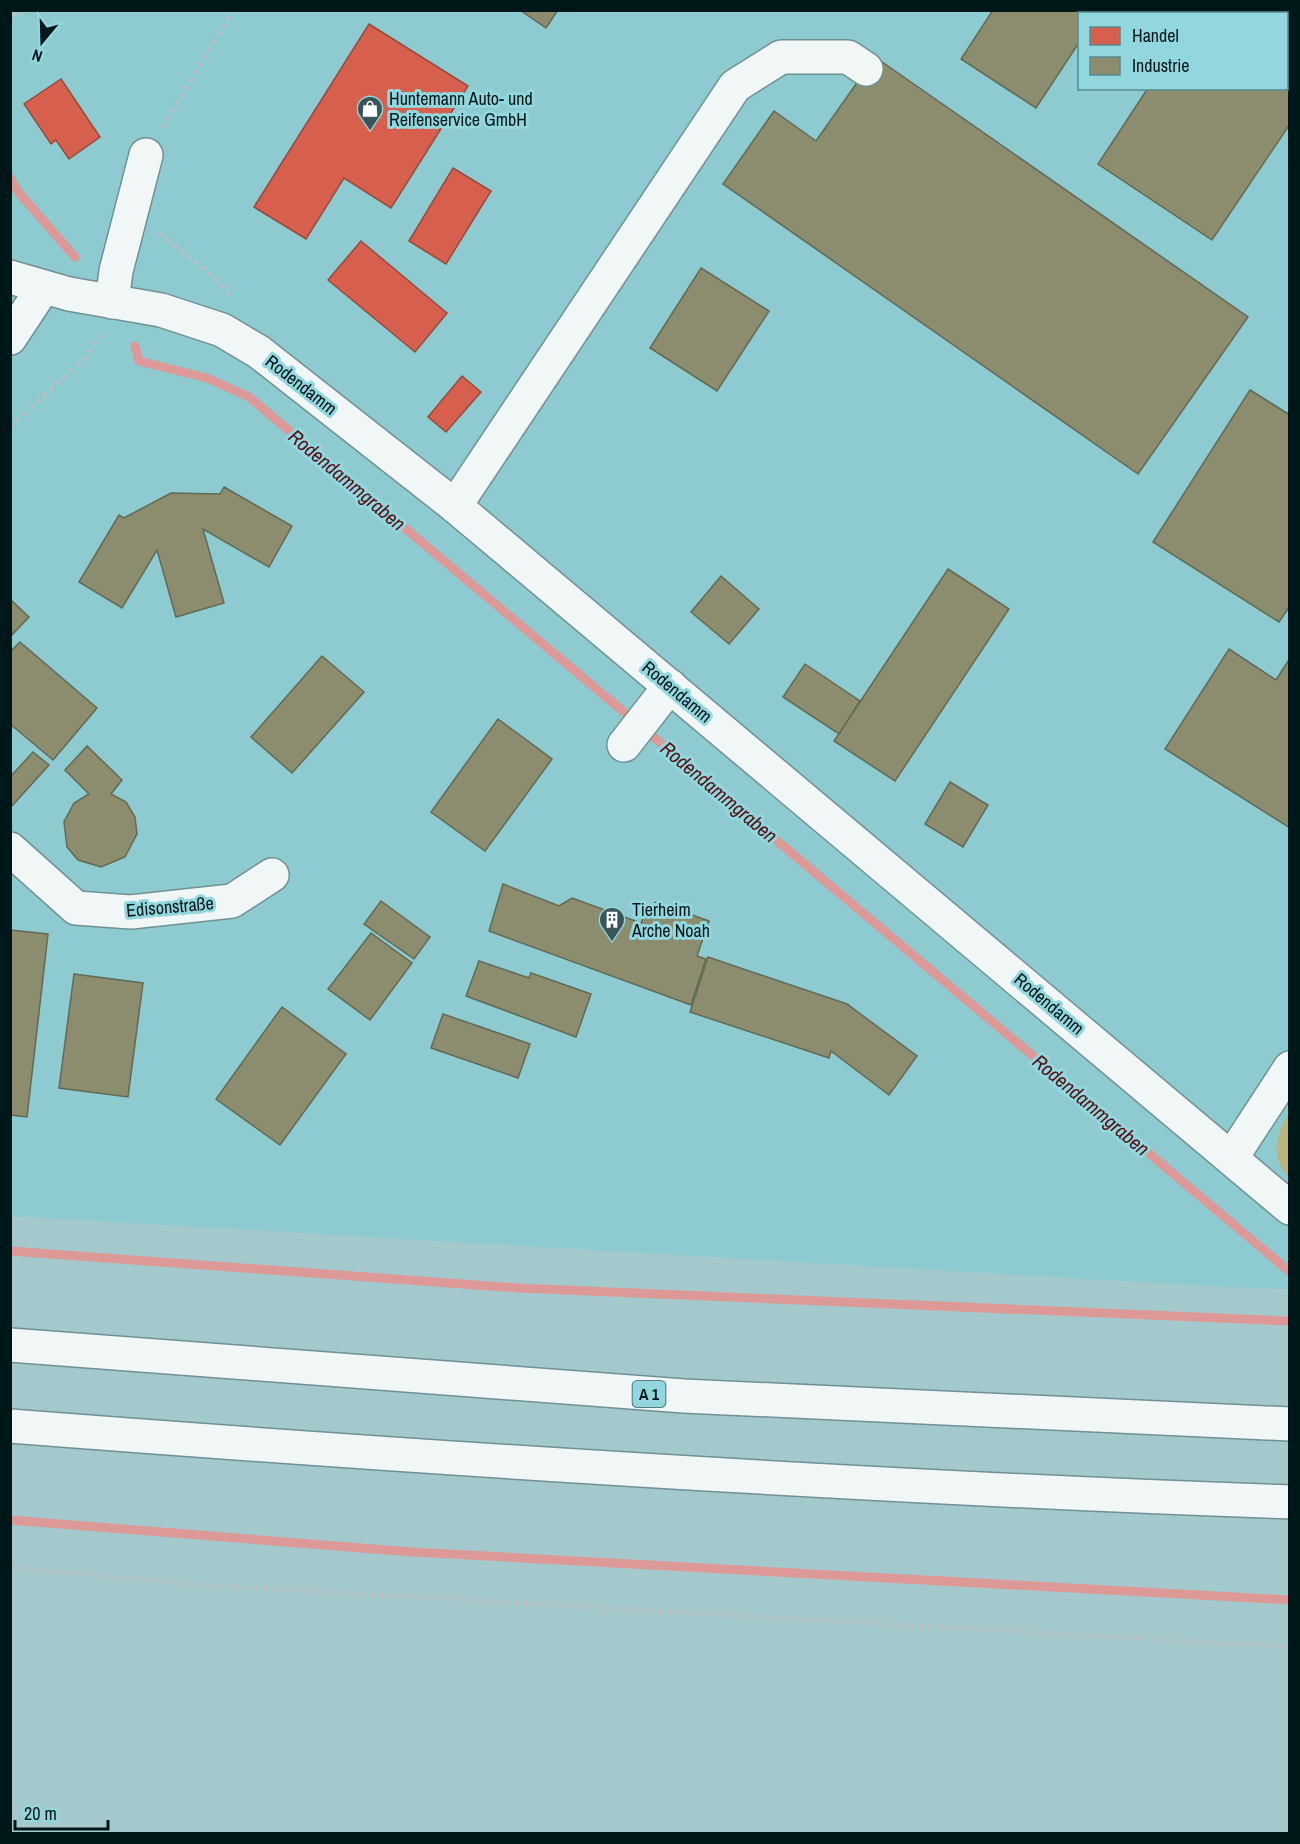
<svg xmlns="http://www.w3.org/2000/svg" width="1300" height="1844" font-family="'Archivo Narrow',sans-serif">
<rect width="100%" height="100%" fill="#a3c9cc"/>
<path fill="#8ecbd1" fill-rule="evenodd" d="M26 10 1289 11V1289L1207 1286 11 1216 10 21ZM1080 14H1286V88H1080Z"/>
<path fill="#bbb481" d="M1289 1113V1178C1270 1158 1275 1135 1289 1113Z"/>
<g fill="#d6604d" stroke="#964a3d" stroke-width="1.5">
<polygon points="369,24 468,86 391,208 344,178 306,239 254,207"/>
<polygon points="61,79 100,137 69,159 56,140 51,144 24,104"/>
<polygon points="453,168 491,191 446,264 409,241"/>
<polygon points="361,241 447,313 415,352 328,280"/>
<polygon points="462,376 481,392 446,432 428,417"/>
</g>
<g fill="#8c8c6e" stroke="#626954" stroke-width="1.5">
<polygon points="520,10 558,10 546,28"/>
<polygon points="993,10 1099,10 1097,14 1080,14 1080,41 1036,108 961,59"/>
<polygon points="1200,10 1290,10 1290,124 1212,240 1098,164 1148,88 1286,88 1286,14 1198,14"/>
<polygon points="875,57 1248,317 1138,474 723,184 774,111 816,141"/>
<polygon points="701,268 769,311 717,391 650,348"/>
<polygon points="1250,390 1290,415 1290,606 1279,622 1153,542"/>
<polygon points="224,487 292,526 269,567 203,529 224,603 176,617 157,550 122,608 79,582 119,515 124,518 171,493 220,494"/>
<polygon points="948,569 1009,609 895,781 834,741"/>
<polygon points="721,576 759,609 729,644 691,612"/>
<polygon points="10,599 29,617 10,637"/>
<polygon points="20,642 97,708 53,760 10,724 10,652"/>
<polygon points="1229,649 1276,680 1290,658 1290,828 1165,749"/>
<polygon points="322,656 364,692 292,773 251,737"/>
<polygon points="805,664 860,701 839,734 783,697"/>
<polygon points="498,719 552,759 485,851 431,812"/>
<polygon points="87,746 122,780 111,794 126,802 135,817 137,834 125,857 101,867 78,860 67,847 64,822 74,803 89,794 65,770"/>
<polygon points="33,752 49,765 10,808 10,777"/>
<polygon points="950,782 988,805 963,847 925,824"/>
<polygon points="503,884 559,906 572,898 641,923 646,910 656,902 709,921 697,956 706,959 691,1005 489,931"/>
<polygon points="381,901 430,937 414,959 364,924"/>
<polygon points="10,930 48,934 27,1117 10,1115"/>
<polygon points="371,933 412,963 370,1020 328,989"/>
<polygon points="708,957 847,1004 917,1056 889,1095 831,1051 829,1058 690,1012"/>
<polygon points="479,961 529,978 531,973 591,994 576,1037 466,996"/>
<polygon points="74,974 143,983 128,1097 59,1088"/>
<polygon points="282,1007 346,1054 280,1145 216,1099"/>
<polygon points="443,1014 530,1044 518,1078 431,1048"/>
</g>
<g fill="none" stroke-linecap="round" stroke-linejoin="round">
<g stroke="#dd9997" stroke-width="9">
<polyline points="10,178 19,193 75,257"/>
<polyline points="135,346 139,361 207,378 249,397 1290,1272"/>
<polyline points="10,1251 518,1288 1290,1321"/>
<polyline points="10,1520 412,1552 1290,1600"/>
</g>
<defs>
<g id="minor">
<polyline points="1144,14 1146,10"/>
<polyline points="10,277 69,294 161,310 222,330 259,352 455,506 1290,1208"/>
<polyline points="112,302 116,271 146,155"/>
<polyline points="10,338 43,288"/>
<polyline points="455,506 735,86 781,57 848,57 866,69"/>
<polyline points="624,745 670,686"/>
<polyline points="10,849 76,908 131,912 232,901 272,875"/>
<polyline points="1232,1157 1290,1068"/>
</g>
<g id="highway">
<polyline points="10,1345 684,1396 1290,1424"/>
<path d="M10 1426C436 1459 863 1487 1290 1502"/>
</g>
</defs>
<use href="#minor" stroke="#719092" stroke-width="36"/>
<use href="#highway" stroke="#719092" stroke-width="36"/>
<g stroke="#b7c1c3" stroke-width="4" stroke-dasharray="4.5 4.5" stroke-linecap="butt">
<polyline points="162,128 233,10"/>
<polyline points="159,233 219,281 231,298"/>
<polyline points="10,427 84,359 102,333"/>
<polyline points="10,1567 185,1584 1290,1647"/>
</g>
<use href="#minor" stroke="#f1f7f7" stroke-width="33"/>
<use href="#highway" stroke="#f1f7f7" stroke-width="33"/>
</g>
<defs>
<symbol id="shop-pin" viewBox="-11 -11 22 30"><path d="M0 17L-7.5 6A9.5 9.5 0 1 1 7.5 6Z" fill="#395558" stroke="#92d7dd"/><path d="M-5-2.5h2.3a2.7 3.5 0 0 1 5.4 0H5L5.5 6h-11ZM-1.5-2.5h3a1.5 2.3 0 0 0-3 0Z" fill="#fff"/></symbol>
<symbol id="building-pin" viewBox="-11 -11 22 30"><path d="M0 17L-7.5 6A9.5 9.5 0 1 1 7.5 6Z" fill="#395558" stroke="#92d7dd"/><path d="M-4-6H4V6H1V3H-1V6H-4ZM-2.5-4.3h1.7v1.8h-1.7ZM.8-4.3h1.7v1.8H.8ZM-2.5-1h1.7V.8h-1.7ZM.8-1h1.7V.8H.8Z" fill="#fff"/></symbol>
</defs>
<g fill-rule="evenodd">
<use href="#shop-pin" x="355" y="94" width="30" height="40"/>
<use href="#building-pin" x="597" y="905" width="30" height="40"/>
</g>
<g text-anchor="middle" stroke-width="6" stroke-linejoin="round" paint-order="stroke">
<rect fill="#92d7dd" stroke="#2c5154" stroke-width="1.5" x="632.5" y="1381" width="33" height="26" rx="4.5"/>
<g font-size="16" font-weight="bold" fill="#001719">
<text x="649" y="1400">A 1</text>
</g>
<g font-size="18" fill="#001719" stroke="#92d7dd" text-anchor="start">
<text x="389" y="105">Huntemann Auto- und<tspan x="389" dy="21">Reifenservice GmbH</tspan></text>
<text x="632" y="916">Tierheim<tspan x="632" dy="21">Arche Noah</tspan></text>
</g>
<g font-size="18" fill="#001719" stroke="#92d7dd">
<text transform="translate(301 385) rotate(38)" y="6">Rodendamm</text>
<text transform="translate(677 692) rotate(40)" y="6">Rodendamm</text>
<text transform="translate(170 907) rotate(-5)" y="6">Edisonstraße</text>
<text transform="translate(1049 1004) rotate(40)" y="6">Rodendamm</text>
</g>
<g font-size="20" font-style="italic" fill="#550f12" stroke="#92d7dd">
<text transform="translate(347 480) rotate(40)" y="7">Rodendammgraben</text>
<text transform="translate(719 792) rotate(40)" y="7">Rodendammgraben</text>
<text transform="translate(1091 1105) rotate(40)" y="7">Rodendammgraben</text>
</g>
</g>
<rect width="1300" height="1844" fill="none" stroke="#001719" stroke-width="24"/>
<rect x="1078" y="12" width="210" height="78" fill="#92d7dd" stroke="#588a8f" stroke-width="1.5"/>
<rect x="1090" y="27" width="30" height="18" fill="#d6604d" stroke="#588a8f" stroke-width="1.5"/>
<text x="1132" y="42" font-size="18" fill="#001719">Handel</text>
<rect x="1090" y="57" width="30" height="18" fill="#8c8c6e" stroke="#588a8f" stroke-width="1.5"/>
<text x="1132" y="72" font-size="18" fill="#001719">Industrie</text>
<g transform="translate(42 42) rotate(199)" stroke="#92d7dd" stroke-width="4.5" paint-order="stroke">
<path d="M0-4.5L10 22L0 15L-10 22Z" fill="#001719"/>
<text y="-9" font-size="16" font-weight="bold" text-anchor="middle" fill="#001719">N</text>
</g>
<path d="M15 1820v9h93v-9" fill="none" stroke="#001719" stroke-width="3"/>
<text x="24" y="1820" font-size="18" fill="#001719" stroke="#92d7dd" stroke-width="4.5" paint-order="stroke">20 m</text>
</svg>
